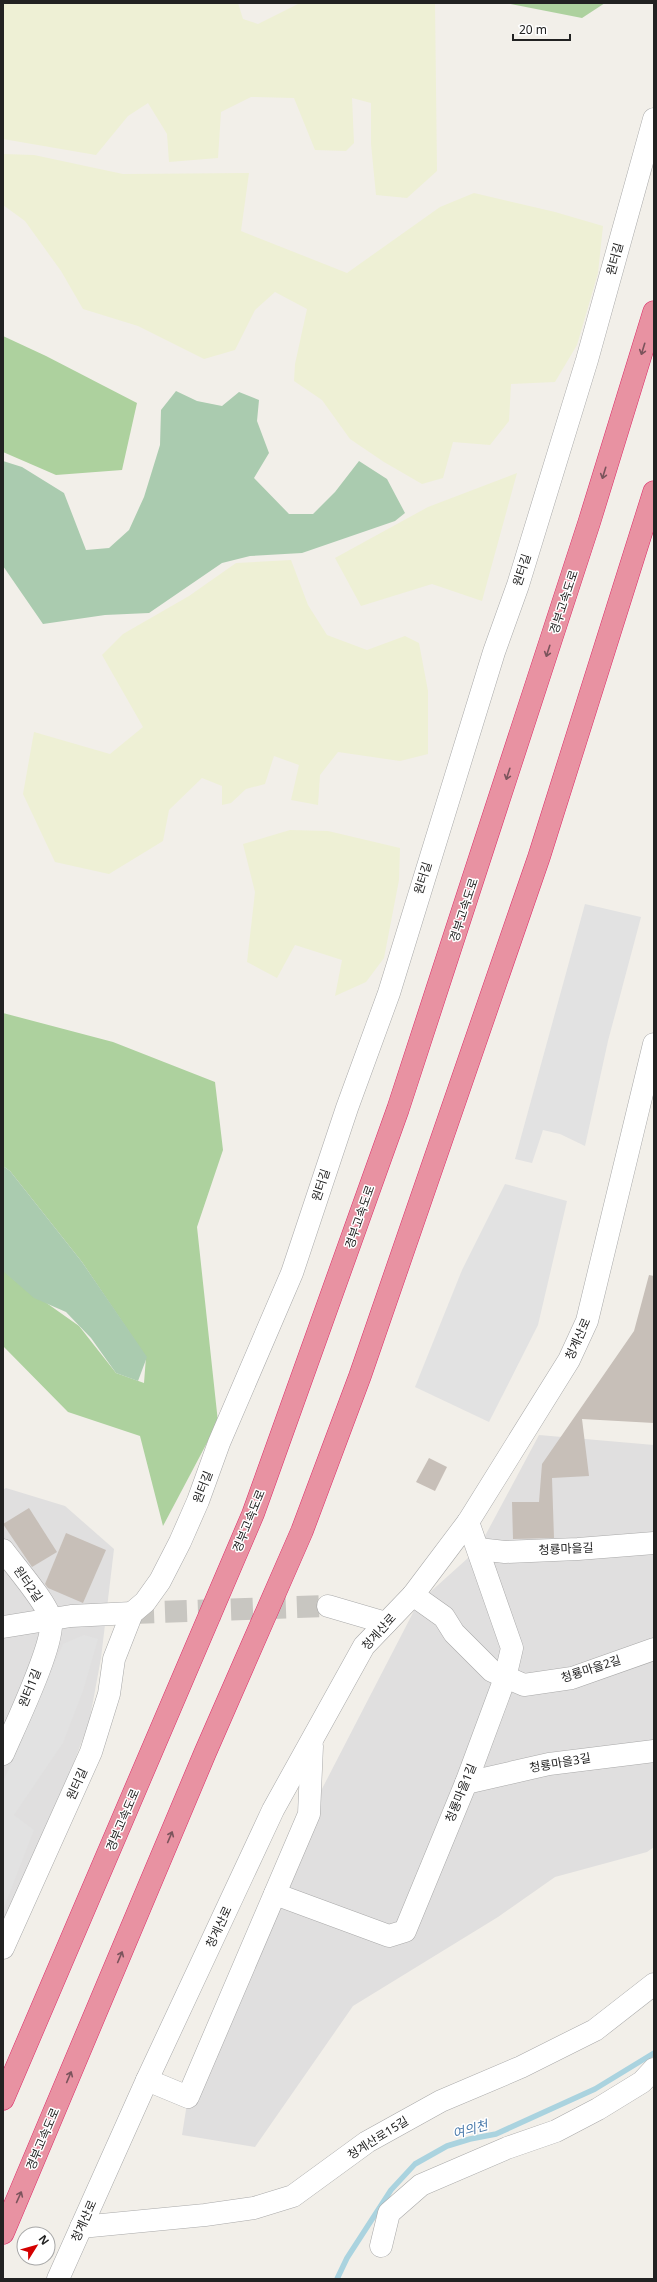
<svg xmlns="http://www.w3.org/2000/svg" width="657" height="2282" font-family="'Noto Sans','Noto Sans KR',sans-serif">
<rect width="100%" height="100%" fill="#f2efe9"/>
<g fill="#e0dfdf">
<polygon points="539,1435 654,1445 654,1847 647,1852 555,1877 498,1917 353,2006 255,2147 182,2135 188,2097 309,1814 418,1603 478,1549"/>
<polygon points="6,1488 65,1506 114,1549 101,1658 89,1723 34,1865 3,1932 3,1490"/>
</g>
<g fill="#eef0d5">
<polygon points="3,3 238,3 243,19 258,24 300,3 435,3 437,171 407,198 376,195 371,144 371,103 352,98 354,143 346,151 315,150 294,98 251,97 221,112 218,158 169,162 167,134 148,103 128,116 96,155 3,139"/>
<polygon points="3,154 34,155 123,174 249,173 241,231 347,273 440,207 474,193 555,212 603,226 598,273 577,345 555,382 511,384 509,421 490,445 453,442 443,478 422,484 384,462 350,439 322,400 294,381 295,364 307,309 275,292 255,310 235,350 204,359 138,326 83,309 61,271 25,221 3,205"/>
<polygon points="517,473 482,601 432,584 361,606 335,558 428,507"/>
<polygon points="291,560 308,605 327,635 367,650 405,636 419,643 428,691 428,754 400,761 338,752 320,775 318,805 291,800 299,765 274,756 265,784 246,789 231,803 222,805 222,786 202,778 169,810 163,841 109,874 55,862 23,794 34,732 110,754 143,727 102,655 123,634 189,596 236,563"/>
<polygon points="290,830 328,831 400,848 399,880 384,958 366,982 335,996 342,960 295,945 277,978 247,962 255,892 243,844"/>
</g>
<g fill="#add19e">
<polygon points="506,3 605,3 582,18"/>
<polygon points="3,336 46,356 137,403 122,470 56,475 3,452"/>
<polygon points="3,1013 113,1042 215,1082 223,1150 197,1227 218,1422 163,1526 140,1436 68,1412 3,1346 3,1270 14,1280 79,1326 116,1373 144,1383 146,1357 82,1262 10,1171 3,1166"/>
</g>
<g fill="#aacbaf">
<polygon points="176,391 197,401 222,406 239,392 259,400 257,421 269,453 254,478 289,514 313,514 335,492 359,461 387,479 405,513 395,521 302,553 250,556 222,563 149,613 105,615 43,624 3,566 3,461 22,467 64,493 86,550 109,548 129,530 144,497 160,445 161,410"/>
<polygon points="3,1166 10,1171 82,1262 147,1357 138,1381 116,1373 91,1338 66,1312 34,1298 3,1271"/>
</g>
<g fill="#e2e2e2">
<polygon points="585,904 641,917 608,1041 585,1146 560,1134 543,1130 532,1163 515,1159"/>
<polygon points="505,1184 567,1201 538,1325 489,1422 415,1387 462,1270"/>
<polygon points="84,1635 98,1639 83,1691 63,1743 14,1815 34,1830 3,1910 3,1782 63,1644"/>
</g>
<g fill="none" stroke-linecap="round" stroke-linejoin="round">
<polyline stroke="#aad3df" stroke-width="5.5" points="337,2279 347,2258 391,2190 415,2164 447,2146 470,2139 496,2134 595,2089 654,2053"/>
</g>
<g fill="#c7bfb8">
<polygon points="649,1275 654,1276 654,1423 582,1419 589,1476 552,1478 554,1538 513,1539 512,1502 539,1502 542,1464 634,1331"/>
<polygon points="429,1458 447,1467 435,1491 416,1482"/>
<polygon points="29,1508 57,1552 32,1567 3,1524"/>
<polygon points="66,1533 106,1550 83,1603 48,1588 45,1584"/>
</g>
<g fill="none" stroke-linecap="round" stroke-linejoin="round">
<polyline stroke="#c8c6c1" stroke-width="22" stroke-dasharray="22 11" stroke-linecap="butt" points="132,1613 328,1606"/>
<defs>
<g id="minor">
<polyline points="478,1549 505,1552 578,1549 654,1543"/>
<path d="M3 1550C14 1565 48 1604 51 1620 55 1644 14 1728 3 1754"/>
<polyline points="413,1595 444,1617 454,1633 492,1671 524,1685 572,1678 654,1649"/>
<polyline points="328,1606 386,1623"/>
<polyline points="3,1627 71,1616 132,1613"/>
<polyline points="466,1783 549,1764 654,1751"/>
<polyline points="275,1894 389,1936 405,1931 466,1783 505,1678 512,1648 468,1522"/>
<polyline points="3,1948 91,1752 109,1694 114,1659 132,1613 145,1602 160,1581 180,1542 198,1501 219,1443 292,1273 347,1108 389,993 494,652 518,585 587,360 654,119"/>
<polyline points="147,2080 188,2097 309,1814 312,1746"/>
<polyline points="81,2227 205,2215 254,2208 293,2196 367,2142 441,2101 521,2067 595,2030 654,1984"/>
<polyline points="381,2246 389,2213 421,2185 507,2148 556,2131 598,2109 642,2082 654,2069"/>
<polyline points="58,2279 147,2080 273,1810 364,1646 413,1595 468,1522 569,1360 587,1321 654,1044"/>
</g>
<g id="highway">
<polyline points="3,2099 253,1514 398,1109 589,523 654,312"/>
<polyline points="3,2233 205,1753 302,1531 360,1376 539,857 654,492"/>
</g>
</defs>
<use href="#minor" stroke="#a9a9a9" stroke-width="23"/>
<use href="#highway" stroke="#dc2a67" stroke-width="23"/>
<use href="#minor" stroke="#fff" stroke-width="22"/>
<use href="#highway" stroke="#e892a2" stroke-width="22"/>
</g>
<defs><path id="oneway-shaft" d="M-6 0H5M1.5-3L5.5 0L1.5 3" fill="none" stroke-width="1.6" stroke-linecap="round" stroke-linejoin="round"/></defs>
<g stroke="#7b545c">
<use href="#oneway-shaft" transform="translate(643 349) rotate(107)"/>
<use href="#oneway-shaft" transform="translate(604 473) rotate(107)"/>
<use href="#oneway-shaft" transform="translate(548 651) rotate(108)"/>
<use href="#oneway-shaft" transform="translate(508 774) rotate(108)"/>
<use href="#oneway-shaft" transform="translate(170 1837) rotate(-67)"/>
<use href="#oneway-shaft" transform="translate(120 1957) rotate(-67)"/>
<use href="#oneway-shaft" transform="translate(69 2077) rotate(-67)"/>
<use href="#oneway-shaft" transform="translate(19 2197) rotate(-66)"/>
</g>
<g text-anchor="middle" stroke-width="3" stroke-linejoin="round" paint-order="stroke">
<g font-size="12" fill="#222" stroke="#fff">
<text transform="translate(615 259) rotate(-75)" y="4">원터길</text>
<text transform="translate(522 570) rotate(-72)" y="4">원터길</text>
<text transform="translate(564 602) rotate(-72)" y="4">경부고속도로</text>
<text transform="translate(423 878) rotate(-73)" y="4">원터길</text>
<text transform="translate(464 910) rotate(-72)" y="4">경부고속도로</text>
<text transform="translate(321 1185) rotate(-72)" y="4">원터길</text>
<text transform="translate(360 1217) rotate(-71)" y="4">경부고속도로</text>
<text transform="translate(578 1339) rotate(-66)" y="4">청계산로</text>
<text transform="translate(203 1487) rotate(-69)" y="4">원터길</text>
<text transform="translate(249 1521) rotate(-68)" y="4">경부고속도로</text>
<text transform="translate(566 1549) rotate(-3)" y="4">청룡마을길</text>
<text transform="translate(28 1584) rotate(55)" y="4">원터2길</text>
<text transform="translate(379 1632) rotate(-48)" y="4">청계산로</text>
<text transform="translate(591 1669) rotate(-18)" y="4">청룡마을2길</text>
<text transform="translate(30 1688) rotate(-68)" y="4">원터1길</text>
<text transform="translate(560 1763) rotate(-10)" y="4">청룡마을3길</text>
<text transform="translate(77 1784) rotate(-66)" y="4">원터길</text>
<text transform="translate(461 1793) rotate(-68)" y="4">청룡마을1길</text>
<text transform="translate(123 1820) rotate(-67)" y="4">경부고속도로</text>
<text transform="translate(219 1927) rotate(-65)" y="4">청계산로</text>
<text transform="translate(378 2138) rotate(-32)" y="4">청계산로15길</text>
<text transform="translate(43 2139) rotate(-67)" y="4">경부고속도로</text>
<text transform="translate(84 2221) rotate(-66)" y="4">청계산로</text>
</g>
<g font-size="13" font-style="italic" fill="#4a7aab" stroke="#fff">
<text transform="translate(470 2129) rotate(-15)" y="5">여의천</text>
</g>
</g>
<rect width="657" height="2282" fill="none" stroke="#222222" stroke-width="8"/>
<g transform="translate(36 2246) rotate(53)"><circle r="19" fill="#ffffff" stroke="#a7a7a7"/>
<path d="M0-3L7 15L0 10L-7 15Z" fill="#d40000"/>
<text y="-6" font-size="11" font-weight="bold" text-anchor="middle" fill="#222222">N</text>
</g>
<path d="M513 34v6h57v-6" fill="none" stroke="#222222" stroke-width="2"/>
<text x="519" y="34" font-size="12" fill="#222222" stroke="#ffffff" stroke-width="3" paint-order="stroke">20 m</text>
</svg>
